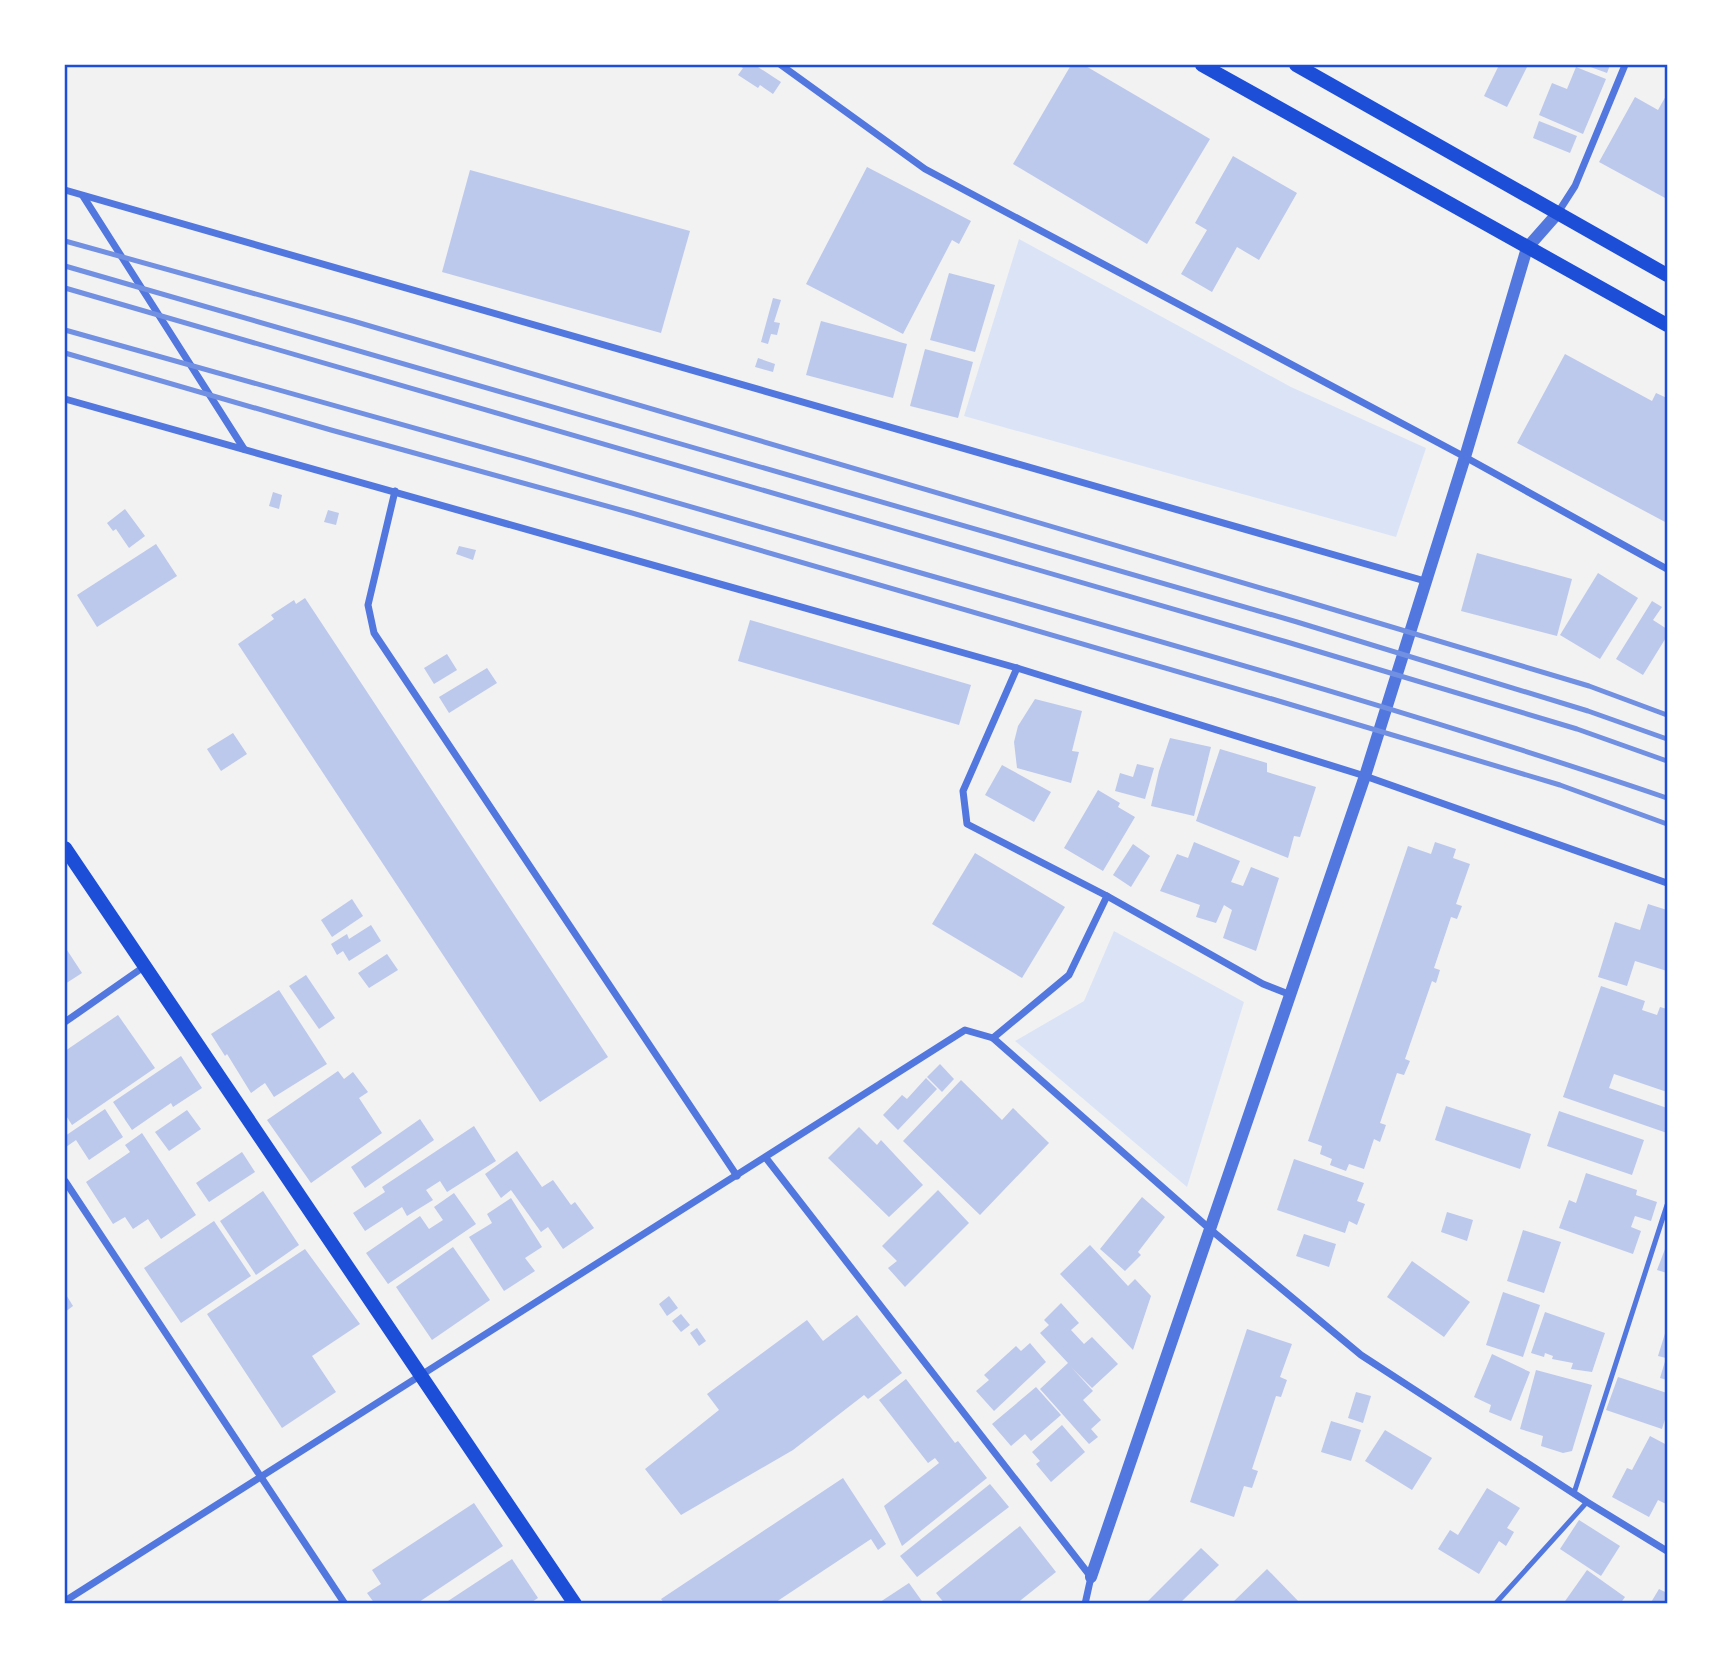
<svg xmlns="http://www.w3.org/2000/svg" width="1732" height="1669" font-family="'IBM Plex Serif',serif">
<rect width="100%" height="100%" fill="#f2f2f2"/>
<g fill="#dbe4f7">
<polygon points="1019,239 1291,387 1426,448 1396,537 964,416"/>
<polygon points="1114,931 1244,1002 1187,1187 1015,1041 1084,1001"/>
</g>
<g fill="#bdc9ec">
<polygon points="737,65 755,65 781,82 773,94 760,85 758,88 738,75 743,68"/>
<polygon points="1071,65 1084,65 1210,139 1147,244 1013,164"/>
<polygon points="1499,65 1528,65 1507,107 1484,96"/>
<polygon points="1585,65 1610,65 1607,73"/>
<polygon points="1576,67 1606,79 1583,134 1539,115 1552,83 1567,89"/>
<polygon points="1667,94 1667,199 1599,162 1635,97 1658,110"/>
<polygon points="1539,121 1577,136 1570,153 1533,138"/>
<polygon points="1233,156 1297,193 1259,260 1237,247 1212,292 1181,274 1207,230 1195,223"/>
<polygon points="867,167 971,221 959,244 952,240 903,334 806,284"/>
<polygon points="470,170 690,231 661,333 442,272"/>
<polygon points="949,273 995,285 975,352 930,340"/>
<polygon points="773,298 781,300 774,322 780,323 777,335 771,334 768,344 761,342"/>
<polygon points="821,321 907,344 893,398 806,375"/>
<polygon points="925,349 973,362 958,418 910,406"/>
<polygon points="1565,354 1652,401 1656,393 1667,398 1667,523 1517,443"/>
<polygon points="758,358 775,364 773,372 755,367"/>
<polygon points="273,492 282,495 279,509 269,506"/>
<polygon points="125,509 145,536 129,548 116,529 113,531 107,523"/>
<polygon points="328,510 339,513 336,525 324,522"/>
<polygon points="156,544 177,576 97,627 77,595"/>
<polygon points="459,546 476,550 473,560 456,554"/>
<polygon points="1477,553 1572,579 1557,636 1461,611"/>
<polygon points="1598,573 1638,598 1600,659 1560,635"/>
<polygon points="305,598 608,1057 540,1102 238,644 274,619 271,615 294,600 296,604"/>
<polygon points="1652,601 1662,607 1653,620 1667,629 1667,636 1643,675 1616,659"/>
<polygon points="750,620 971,685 959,725 738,661"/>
<polygon points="447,654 457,670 434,684 424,668"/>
<polygon points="487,668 497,683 449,713 439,697"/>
<polygon points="1035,699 1082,711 1072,751 1079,752 1071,783 1017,768 1014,742 1018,726"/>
<polygon points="233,733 247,754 221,771 207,749"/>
<polygon points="1170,738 1211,747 1194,816 1151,806 1159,771"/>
<polygon points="1220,749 1267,763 1267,772 1316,787 1300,837 1294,836 1288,858 1196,821"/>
<polygon points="1137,764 1154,768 1145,799 1115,791 1120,773 1133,777"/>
<polygon points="1002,765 1051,792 1034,822 985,795"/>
<polygon points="1098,790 1120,803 1118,807 1135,817 1103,871 1064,848"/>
<polygon points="1194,842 1240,861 1231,882 1243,886 1251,867 1279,878 1256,951 1223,938 1232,910 1224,905 1216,923 1196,917 1200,905 1160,891 1177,854 1188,858"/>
<polygon points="1435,842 1456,849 1453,858 1470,864 1456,904 1462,906 1457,919 1451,917 1434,968 1440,970 1436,983 1432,981 1405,1059 1410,1061 1404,1075 1397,1073 1380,1123 1386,1125 1380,1142 1374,1139 1364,1169 1349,1164 1346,1171 1330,1165 1332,1159 1320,1154 1322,1146 1308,1141 1408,846 1431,854"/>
<polygon points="1133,844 1150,856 1131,887 1113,875"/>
<polygon points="975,853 1065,907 1022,978 932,924"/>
<polygon points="352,899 363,916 332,937 321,920"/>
<polygon points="1648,904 1667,910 1667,971 1635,961 1627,986 1598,977 1615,922 1640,930"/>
<polygon points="371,925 381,941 349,961 343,951 337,955 331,944 347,934 349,939"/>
<polygon points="65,947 82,973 65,984"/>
<polygon points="387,954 398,970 369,988 358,973"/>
<polygon points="306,975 335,1018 319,1029 289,986"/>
<polygon points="1601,986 1645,1001 1642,1010 1657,1015 1660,1007 1667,1009 1667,1092 1614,1074 1609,1088 1667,1108 1667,1133 1563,1097"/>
<polygon points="279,990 327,1064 274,1097 265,1083 251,1093 227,1054 225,1056 211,1034"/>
<polygon points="118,1015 155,1068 72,1125 65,1114 65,1051"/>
<polygon points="181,1056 202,1088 173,1107 171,1103 132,1130 113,1102"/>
<polygon points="940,1064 954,1079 942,1092 927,1077"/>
<polygon points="338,1071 344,1079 353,1072 368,1092 359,1098 382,1133 311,1183 267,1120"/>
<polygon points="926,1078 937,1089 898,1130 883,1115 902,1095 907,1099"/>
<polygon points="961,1080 1002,1120 1013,1108 1049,1143 980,1215 903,1141"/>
<polygon points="1446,1106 1531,1134 1520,1169 1435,1140"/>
<polygon points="105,1109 123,1137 89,1160 76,1140 66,1147 65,1136"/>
<polygon points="187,1110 201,1129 169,1151 155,1132"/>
<polygon points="1559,1111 1644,1140 1632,1175 1547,1146"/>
<polygon points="420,1119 434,1140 365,1188 351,1167"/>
<polygon points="474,1126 496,1161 447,1192 440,1181 426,1190 433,1200 407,1216 402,1207 365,1231 353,1213 385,1192 382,1187"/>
<polygon points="859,1127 877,1145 881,1140 923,1185 889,1217 828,1158"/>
<polygon points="142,1133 196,1215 161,1239 148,1219 133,1229 125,1217 113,1224 86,1182 130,1152 125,1145"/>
<polygon points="517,1151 542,1187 553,1180 571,1205 575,1202 594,1228 563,1249 548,1227 541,1232 511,1190 501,1198 485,1174"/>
<polygon points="242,1152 255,1172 209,1202 196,1183"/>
<polygon points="1294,1159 1364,1183 1357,1201 1365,1204 1357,1225 1349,1221 1345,1233 1277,1210"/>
<polygon points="1586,1173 1637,1190 1636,1195 1657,1202 1651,1221 1635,1216 1631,1227 1641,1231 1633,1254 1559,1228 1569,1200 1576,1203"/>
<polygon points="938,1190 969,1223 905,1287 888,1268 897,1261 882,1246"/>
<polygon points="263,1191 299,1245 256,1275 220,1221"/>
<polygon points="454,1193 476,1224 388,1284 366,1253 420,1216 429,1229 443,1220 434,1207"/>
<polygon points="1142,1197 1165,1217 1138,1252 1141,1255 1125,1271 1100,1249"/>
<polygon points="511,1198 542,1247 525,1258 535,1271 504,1291 469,1237 492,1223 487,1214"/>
<polygon points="1447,1212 1473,1220 1467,1241 1441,1232"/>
<polygon points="214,1221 251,1276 181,1323 144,1268"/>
<polygon points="1523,1230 1561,1242 1544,1293 1507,1281"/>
<polygon points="1304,1234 1336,1244 1329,1267 1296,1256"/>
<polygon points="1090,1245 1128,1286 1135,1279 1151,1296 1133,1350 1060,1274"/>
<polygon points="453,1247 490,1300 432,1340 396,1287"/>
<polygon points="305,1249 360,1324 312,1356 336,1392 282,1428 207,1314"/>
<polygon points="1665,1249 1667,1250 1667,1273 1657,1270"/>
<polygon points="1412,1261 1470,1302 1444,1337 1387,1297"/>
<polygon points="1503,1292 1540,1305 1523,1357 1486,1345"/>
<polygon points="65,1293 73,1306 65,1312"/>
<polygon points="669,1296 678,1308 667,1316 659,1304"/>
<polygon points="1061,1303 1079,1323 1071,1330 1084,1344 1092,1337 1118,1364 1092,1388 1072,1368 1093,1391 1083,1400 1101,1420 1091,1429 1098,1437 1089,1444 1040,1389 1068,1363 1040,1333 1049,1325 1044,1320"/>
<polygon points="1545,1312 1605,1333 1592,1372 1571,1369 1573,1363 1552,1359 1553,1356 1545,1353 1544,1357 1531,1353"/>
<polygon points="681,1314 690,1325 681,1332 672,1321"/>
<polygon points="857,1315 902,1373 868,1399 864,1395 793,1450 681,1515 645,1469 719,1410 707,1394 807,1320 823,1341"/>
<polygon points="1667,1327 1667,1380 1660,1378 1666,1358 1658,1356"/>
<polygon points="697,1328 706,1341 699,1346 690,1333"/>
<polygon points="1247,1329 1292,1344 1280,1377 1287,1380 1281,1397 1276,1396 1252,1469 1258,1471 1252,1488 1244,1486 1234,1517 1190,1502"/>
<polygon points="1030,1343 1046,1362 994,1411 976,1391 989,1380 984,1375 1016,1346 1021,1351"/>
<polygon points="1492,1354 1530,1372 1511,1421 1489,1412 1491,1405 1474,1397"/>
<polygon points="1536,1370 1592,1385 1572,1451 1563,1453 1541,1446 1543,1436 1520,1429"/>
<polygon points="1618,1377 1667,1393 1667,1413 1662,1429 1606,1410"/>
<polygon points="906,1379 955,1443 958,1441 987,1478 902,1546 884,1506 939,1463 935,1458 928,1463 879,1400"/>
<polygon points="1036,1387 1061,1415 1031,1441 1025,1434 1011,1446 992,1424"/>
<polygon points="1356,1392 1371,1396 1363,1423 1348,1418"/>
<polygon points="1331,1421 1361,1430 1351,1461 1321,1452"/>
<polygon points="1062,1425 1085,1452 1051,1482 1036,1464 1040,1461 1032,1452"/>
<polygon points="1385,1430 1432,1458 1412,1490 1365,1461"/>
<polygon points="1650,1436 1667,1445 1667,1502 1666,1504 1658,1500 1649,1517 1612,1497 1627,1468 1632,1470"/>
<polygon points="843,1478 886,1544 878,1550 871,1539 773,1604 665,1604 661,1599"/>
<polygon points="990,1484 1009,1507 917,1577 900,1556"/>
<polygon points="1487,1488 1520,1508 1507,1528 1514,1532 1506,1546 1499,1541 1479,1574 1438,1549 1450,1530 1458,1535"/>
<polygon points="474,1503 503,1546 416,1604 375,1604 367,1593 381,1584 372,1570"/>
<polygon points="1579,1520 1620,1546 1601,1576 1560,1549"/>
<polygon points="1020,1526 1056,1572 1016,1604 945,1604 936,1593"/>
<polygon points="1201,1548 1219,1565 1179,1604 1145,1604"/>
<polygon points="512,1559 538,1598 529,1604 450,1604 448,1601"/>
<polygon points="1267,1569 1301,1604 1231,1604"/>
<polygon points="1587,1570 1625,1597 1620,1604 1563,1604"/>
<polygon points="909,1583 924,1604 877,1604"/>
<polygon points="1659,1589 1667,1593 1667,1604 1650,1604"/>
</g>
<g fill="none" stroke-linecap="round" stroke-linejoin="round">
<g stroke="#5277de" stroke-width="5">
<polyline points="1574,1493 1667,1205"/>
<polyline points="1495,1604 1587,1502"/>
</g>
<g stroke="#5277de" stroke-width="7">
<polyline points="781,65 925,169 1465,457 1667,569"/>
<polyline points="65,190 1425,581"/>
<polyline points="83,196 244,449"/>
<polyline points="1557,214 1575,186 1625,65"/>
<polyline points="65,399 1017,668 1365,776 1667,883"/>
<polyline points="395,491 368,605 374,633 737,1176"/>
<polyline points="1107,896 1263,984 1291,995"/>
<polyline points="65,1022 145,966"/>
<polyline points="993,1038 1069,975 1107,896 967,824 963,791 1017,668"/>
<polyline points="766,1158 1091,1577 1085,1604"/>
<polyline points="65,1181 345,1604"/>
<polyline points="65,1601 965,1030 993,1038 1211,1230 1361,1355 1587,1502 1667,1551"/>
</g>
<polyline stroke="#5277de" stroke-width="12" points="1091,1577 1365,776 1465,457 1527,248 1557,214"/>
<g stroke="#1d4ed8" stroke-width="14">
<polyline points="1202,65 1667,325"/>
<polyline points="1296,65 1667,275"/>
<polyline points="65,848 575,1604"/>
</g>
<g stroke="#7290e2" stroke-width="5">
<polyline points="65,241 353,321 1305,601 1589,686 1667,715"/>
<polyline points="65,266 1297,622 1588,711 1667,739"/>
<polyline points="65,288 1287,642 1577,729 1667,761"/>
<path d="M65 330C353 409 641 492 928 575 1176 646 1424 715 1667 798"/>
<polyline points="65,353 331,430 632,513 1272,699 1560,785 1667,824"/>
</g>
</g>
<rect width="1732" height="1669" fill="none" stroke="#ffffff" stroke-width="133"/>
<rect x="66" y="66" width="1600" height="1536" fill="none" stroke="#1d4ed8" stroke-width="2.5"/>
</svg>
